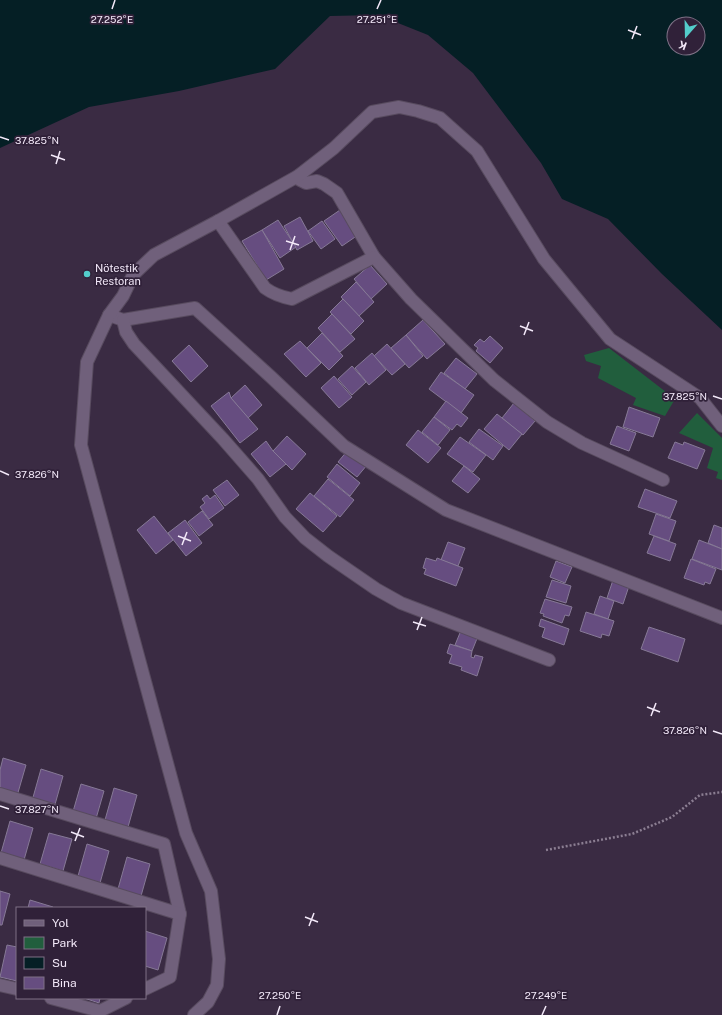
<svg xmlns="http://www.w3.org/2000/svg" width="722" height="1015" font-family="'Public Sans',sans-serif">
<rect width="100%" height="100%" fill="#3a2b43"/>
<g fill="#215e3d">
<polygon points="609,348 675,399 665,416 633,405 636,398 598,378 601,366 586,361 584,355"/>
<polygon points="697,413 722,438 722,480 716,478 718,472 707,468 713,448 679,433"/>
</g>
<path fill="#051f25" fill-rule="evenodd" d="M0 0H722V330L662 274 608 219 562 199 541 163 473 73 428 35 378 15 330 16 275 69 179 91 89 107 0 148ZM674 24H698V48H674Z"/>
<g fill="#664d80" stroke="#867996">
<polygon points="340,210 358,235 342,246 324,221"/>
<polygon points="300,217 313,241 297,250 284,226"/>
<polygon points="278,220 296,247 280,258 262,230"/>
<polygon points="322,221 335,239 321,249 308,231"/>
<polygon points="262,230 284,269 266,280 242,241"/>
<polygon points="370,265 387,284 371,299 354,279"/>
<polygon points="356,282 374,302 359,316 341,297"/>
<polygon points="343,299 364,321 351,334 330,312"/>
<polygon points="332,314 355,339 340,352 318,328"/>
<polygon points="423,320 445,344 427,359 406,335"/>
<polygon points="322,333 343,356 329,370 307,348"/>
<polygon points="406,335 423,356 409,368 391,348"/>
<polygon points="490,336 503,348 490,363 476,351 478,348 474,345 480,339 484,342"/>
<polygon points="300,341 321,363 306,377 284,354"/>
<polygon points="387,344 405,364 392,375 374,356"/>
<polygon points="189,345 208,366 191,382 172,361"/>
<polygon points="372,353 386,370 369,385 355,368"/>
<polygon points="456,358 477,374 465,389 444,373"/>
<polygon points="352,366 366,382 352,395 338,379"/>
<polygon points="441,372 474,395 461,413 429,389"/>
<polygon points="334,376 352,397 339,408 321,388"/>
<polygon points="245,385 262,405 248,418 231,398"/>
<polygon points="229,392 231,398 258,429 240,443 211,406"/>
<polygon points="446,401 468,418 461,427 457,424 452,430 434,417"/>
<polygon points="514,403 535,421 523,435 502,418"/>
<polygon points="629,407 660,418 653,437 623,427"/>
<polygon points="497,414 522,434 509,450 484,429"/>
<polygon points="434,417 450,430 438,445 422,432"/>
<polygon points="617,426 636,433 629,451 610,444"/>
<polygon points="479,429 503,446 493,460 469,442"/>
<polygon points="418,430 441,448 428,463 406,445"/>
<polygon points="287,436 306,454 292,470 273,451"/>
<polygon points="460,437 486,455 473,472 447,454"/>
<polygon points="266,441 273,451 286,464 270,477 251,454"/>
<polygon points="675,442 683,445 684,442 705,450 697,469 668,458"/>
<polygon points="348,450 367,465 357,477 338,462"/>
<polygon points="337,464 360,483 350,496 327,477"/>
<polygon points="464,466 480,479 468,493 452,481"/>
<polygon points="328,479 354,500 340,517 314,496"/>
<polygon points="227,480 239,495 225,506 213,490"/>
<polygon points="645,489 677,501 670,518 638,507"/>
<polygon points="310,493 337,516 323,532 296,509"/>
<polygon points="207,495 210,499 215,495 224,508 209,519 200,507 205,503 202,499"/>
<polygon points="202,511 213,525 199,536 188,522"/>
<polygon points="656,514 676,521 669,541 649,534"/>
<polygon points="154,516 173,540 156,554 137,530"/>
<polygon points="185,520 202,543 186,556 168,533"/>
<polygon points="714,525 722,528 722,549 708,543"/>
<polygon points="654,536 676,544 670,561 647,553"/>
<polygon points="699,540 722,549 722,570 692,559"/>
<polygon points="448,542 465,548 458,566 441,560"/>
<polygon points="426,558 436,561 437,558 463,568 456,586 424,574 426,569 423,568"/>
<polygon points="691,559 716,569 710,584 705,582 704,585 684,578"/>
<polygon points="556,561 572,567 565,583 550,577"/>
<polygon points="552,580 571,586 566,603 546,597"/>
<polygon points="613,580 629,586 623,604 607,598"/>
<polygon points="600,596 614,601 608,619 594,614"/>
<polygon points="545,599 572,607 569,616 565,615 562,623 543,616 544,614 540,613"/>
<polygon points="586,612 614,621 609,636 602,634 601,638 580,631"/>
<polygon points="541,619 569,629 564,645 542,637 545,628 539,626"/>
<polygon points="649,627 685,639 678,662 641,649"/>
<polygon points="462,628 478,636 472,651 455,645"/>
<polygon points="450,644 472,651 471,657 474,658 475,655 483,657 477,676 461,670 462,667 449,663 452,655 447,653"/>
<polygon points="3,758 26,765 17,796 0,791 0,770"/>
<polygon points="41,769 63,776 54,808 32,801"/>
<polygon points="81,784 104,791 95,822 72,815"/>
<polygon points="114,788 137,795 128,827 105,820"/>
<polygon points="10,821 33,828 24,860 1,853"/>
<polygon points="49,833 72,839 63,871 40,864"/>
<polygon points="87,844 109,851 100,883 78,876"/>
<polygon points="127,857 150,864 141,896 118,889"/>
<polygon points="0,891 10,894 2,925 0,925"/>
<polygon points="30,900 53,907 53,908 28,908"/>
<polygon points="145,931 167,938 158,970 145,966"/>
<polygon points="7,945 17,947 17,981 0,977"/>
<polygon points="84,998 100,998 99,1003"/>
</g>
<g fill="none" stroke-linecap="round" stroke-linejoin="round">
<defs>
<g id="minor">
<polyline points="298,176 300,180 306,183 317,181 324,184 337,193 374,257 411,299 494,380 547,422 582,443 663,480"/>
<path d="M218 221 265 288C273 294 282 297 292 299L374 257"/>
<polyline points="109,315 123,320 195,308 271,377 344,446 446,510 722,618"/>
<polyline points="123,320 126,332 134,344 223,439 258,479 285,517 305,538 328,556 376,589 401,603 549,660"/>
<polyline points="0,794 164,844 180,914 170,977 145,989"/>
<polyline points="0,858 180,914"/>
<polyline points="0,985 17,989"/>
<polyline points="51,998 100,1011 126,998"/>
<polyline points="194,1015 208,1002 217,985 219,959 211,891 186,833 81,445 87,362 109,315 123,296 133,275 154,255 218,221 298,176 334,148 372,112 399,107 418,111 440,118 477,151 544,259 610,339 700,398 722,426"/>
</g>
</defs>
<use href="#minor" stroke="#584b5f" stroke-width="14"/>
<polyline stroke="#8b7e92" stroke-width="2.5" stroke-dasharray="2 2" stroke-linecap="butt" points="546,850 632,834 672,817 700,795 722,792"/>
<use href="#minor" stroke="#70607b" stroke-width="12"/>
</g>
<path fill="none" stroke="#f3e9f9" stroke-width="1.5" d="M112 9 115 0M377 9 381 0M628 30 641 35M632 39 637 26M0 137 9 140M51 155 65 160M56 164 60 151M286 241 299 245M290 250 295 236M520 326 533 331M524 335 529 322M713 396 722 399M0 471 9 475M178 536 191 541M182 545 187 532M413 622 426 626M417 630 422 617M647 707 660 712M651 716 656 703M713 731 722 734M0 806 9 809M71 832 84 837M75 841 80 828M305 917 318 922M309 926 314 913M277 1015 280 1006M542 1015 546 1006"/>
<circle fill="#53cdcb" stroke="#302139" stroke-width="1.5" cx="87" cy="274" r="4"/>
<g text-anchor="middle" stroke-width="3.5" stroke-linejoin="round" paint-order="stroke">
<g font-size="11" fill="#f3e9f9" stroke="#302139" text-anchor="start">
<text x="95" y="272">Nötestik<tspan x="95" dy="13">Restoran</tspan></text>
</g>
</g>
<g font-size="10" text-anchor="middle" fill="#f3e9f9" stroke="#302139" stroke-width="3.5" stroke-linejoin="round" paint-order="stroke">
<text x="112" y="23">27.252°E</text>
<text x="377" y="23">27.251°E</text>
<text x="37" y="144">37.825°N</text>
<text x="685" y="400">37.825°N</text>
<text x="37" y="478">37.826°N</text>
<text x="685" y="734">37.826°N</text>
<text x="37" y="813">37.827°N</text>
<text x="280" y="999">27.250°E</text>
<text x="546" y="999">27.249°E</text>
</g>
<rect x="16" y="907" width="130" height="92" fill="#302139" stroke="#7e7186"/>
<rect x="24" y="920" width="20" height="6" fill="#70607b" stroke="#7e7186"/>
<text x="52" y="927" font-size="12" fill="#f3e9f9">Yol</text>
<rect x="24" y="937" width="20" height="12" fill="#215e3d" stroke="#7e7186"/>
<text x="52" y="947" font-size="12" fill="#f3e9f9">Park</text>
<rect x="24" y="957" width="20" height="12" fill="#051f25" stroke="#7e7186"/>
<text x="52" y="967" font-size="12" fill="#f3e9f9">Su</text>
<rect x="24" y="977" width="20" height="12" fill="#664d80" stroke="#7e7186"/>
<text x="52" y="987" font-size="12" fill="#f3e9f9">Bina</text>
<g transform="translate(686 36) rotate(200)"><circle r="19" fill="#302139" stroke="#7e7186"/>
<path d="M0-3L7 15L0 10L-7 15Z" fill="#53cdcb"/>
<text y="-6" font-size="11" font-weight="bold" text-anchor="middle" fill="#f3e9f9">K</text>
</g>
</svg>
